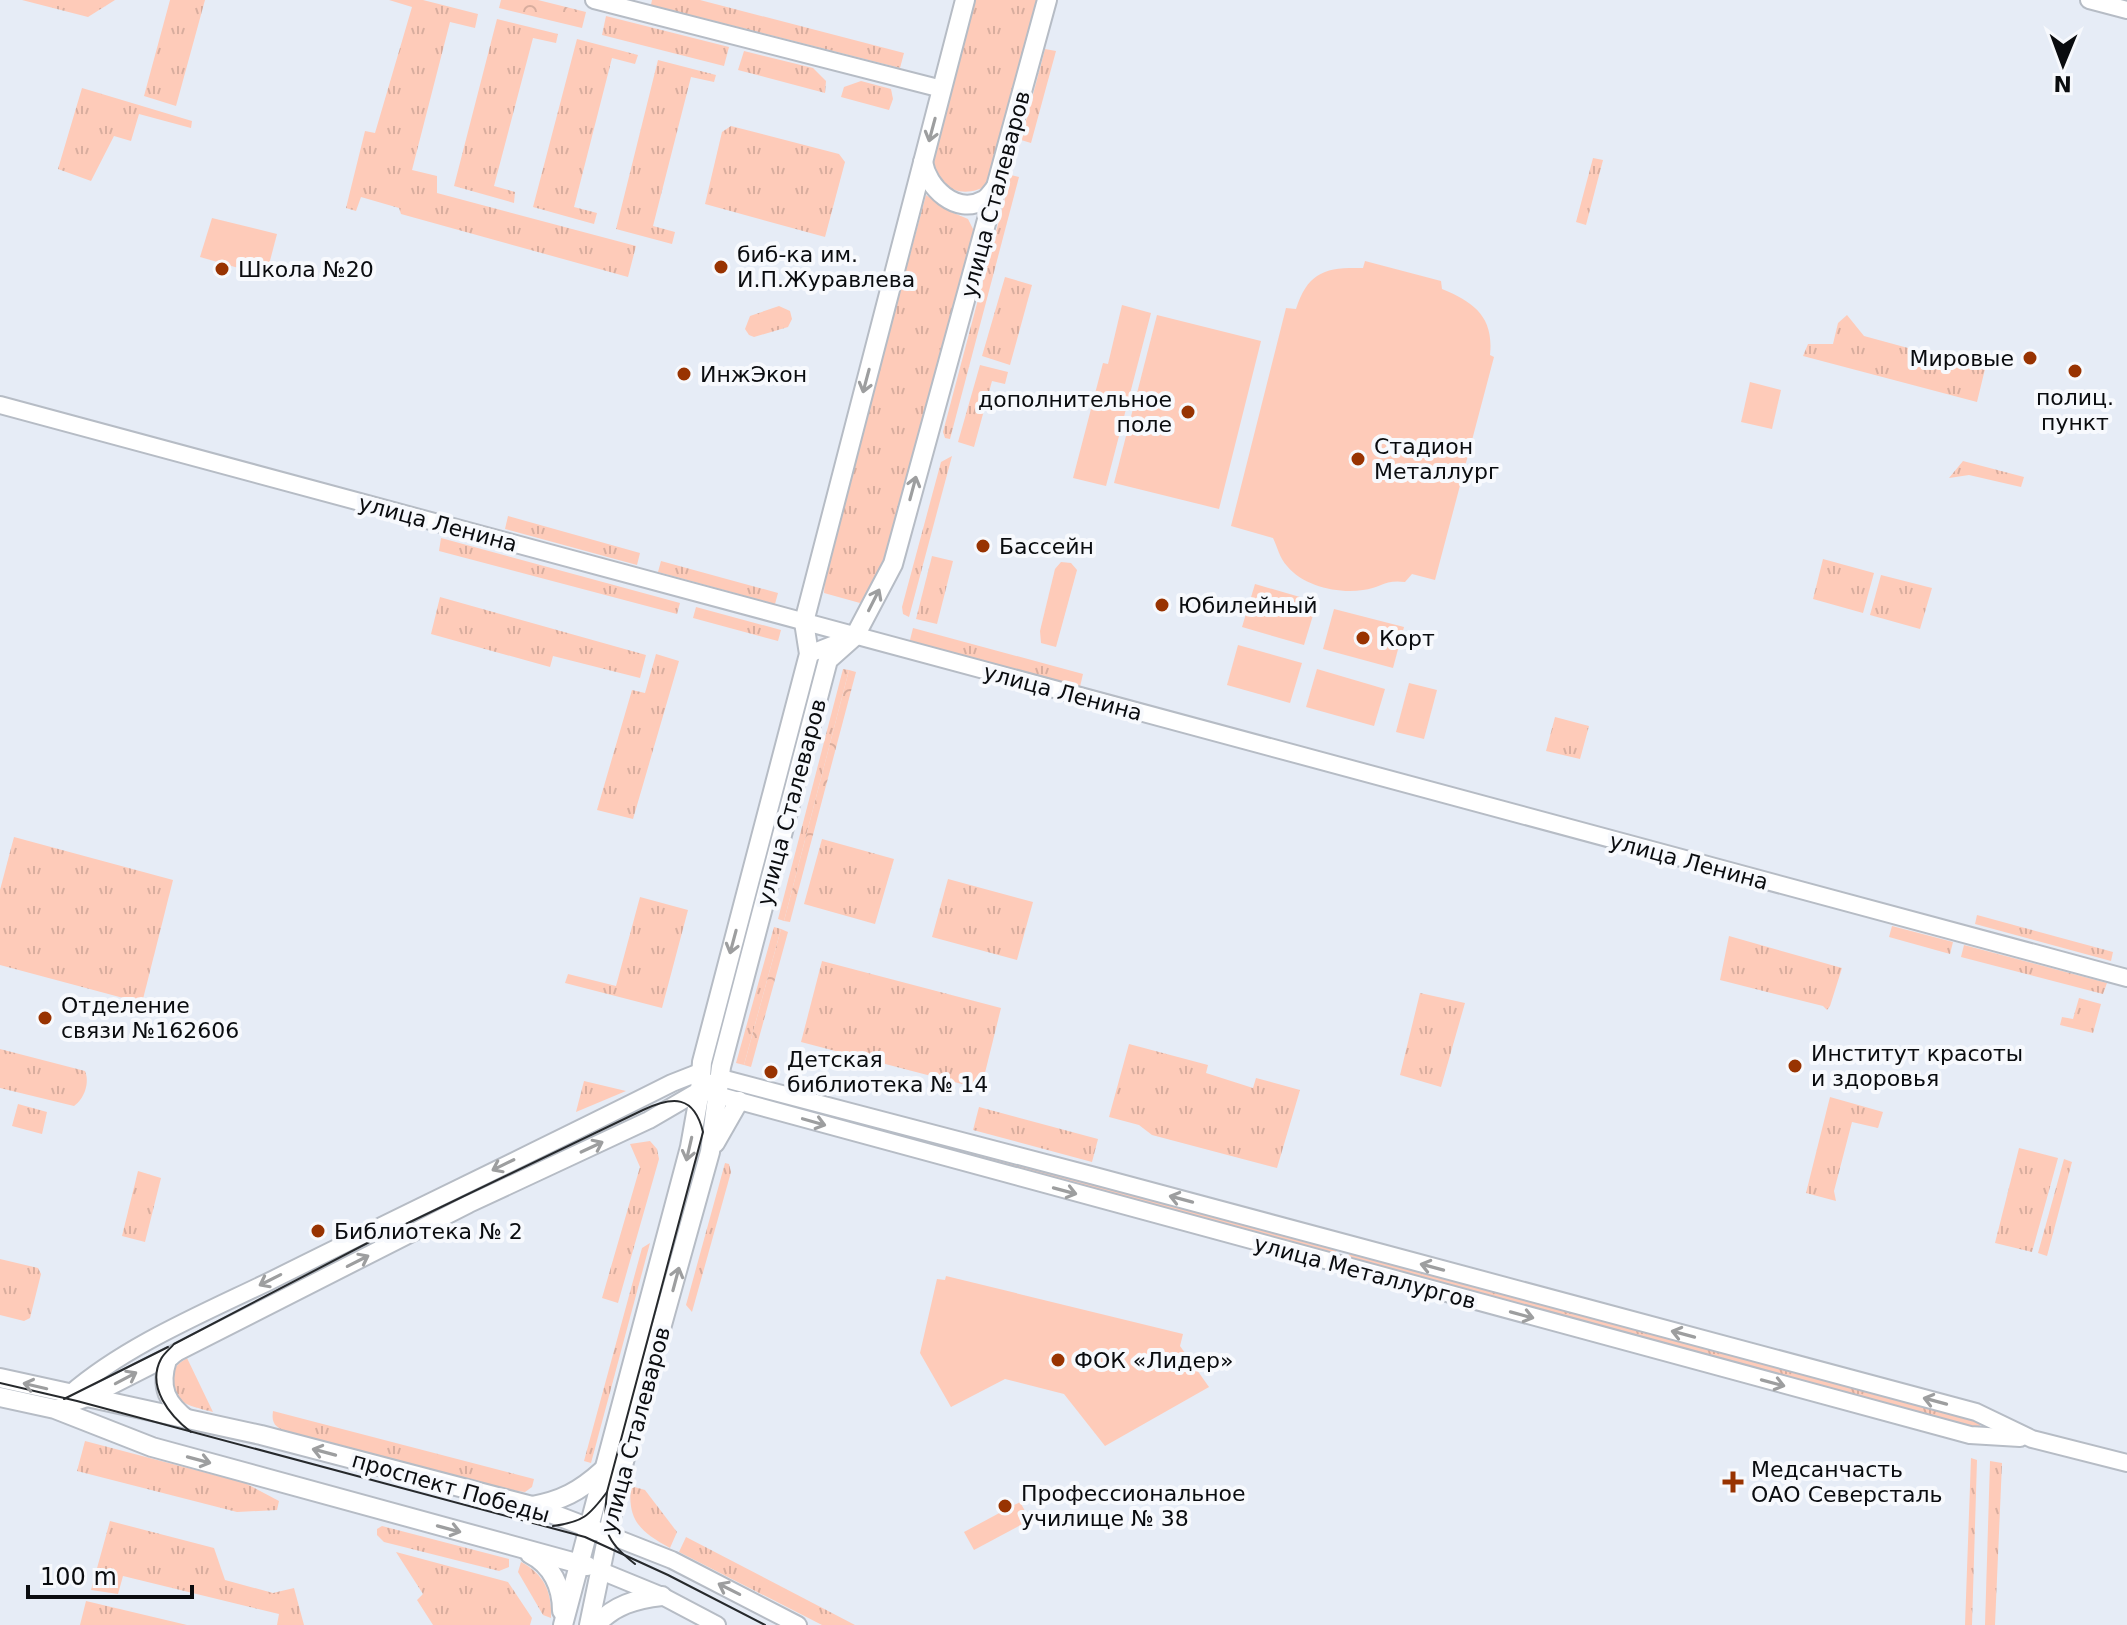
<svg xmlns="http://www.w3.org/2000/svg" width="2127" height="1625" font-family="'DejaVu Sans',sans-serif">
<defs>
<pattern id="grass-tufts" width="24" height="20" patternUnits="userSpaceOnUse" patternTransform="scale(2)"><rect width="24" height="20" fill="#fecbb9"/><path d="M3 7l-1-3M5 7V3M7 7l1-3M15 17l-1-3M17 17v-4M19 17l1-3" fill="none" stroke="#d8ad9e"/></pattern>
<pattern id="forest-crowns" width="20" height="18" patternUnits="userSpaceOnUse" patternTransform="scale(2)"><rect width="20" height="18" fill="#fecbb9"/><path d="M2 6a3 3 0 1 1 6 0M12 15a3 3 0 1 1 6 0" fill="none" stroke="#d8ad9e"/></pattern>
</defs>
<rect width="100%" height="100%" fill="#e6ecf6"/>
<g fill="url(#grass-tufts)">
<polygon points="22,0 115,0 88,17"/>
<polygon points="170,0 205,0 176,106 144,96"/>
<polygon points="389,0 423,0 478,14 475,28 450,22 412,170 437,176 437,193 636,246 628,277 401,214 399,208 361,197 356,211 346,208 365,131 375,133 412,7"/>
<polygon points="652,0 700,0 904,53 900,68 651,5"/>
<path d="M972 0H1039L990 184C961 201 939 189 931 157Z"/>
<polygon points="606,16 729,47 724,66 602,35"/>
<polygon points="497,19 558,34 556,43 533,38 494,186 515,192 514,203 454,186"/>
<polygon points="577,39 638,55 635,64 612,58 574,207 597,213 594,224 533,207"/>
<polygon points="1045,49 1056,51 1031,143 1021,140"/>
<polygon points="744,51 813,68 826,81 825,93 738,70"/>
<polygon points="658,60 716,75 714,82 691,77 653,226 675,232 672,244 616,229"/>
<polygon points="861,81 891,89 893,99 889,110 841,97 844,87"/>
<polygon points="82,88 192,121 191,128 139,114 131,141 114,136 91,181 58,169"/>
<polygon points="731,126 839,154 845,162 825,237 705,204 722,132"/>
<polygon points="1593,158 1603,160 1586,225 1576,222"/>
<polygon points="1011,175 1019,177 950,439 945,438 943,432"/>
<polygon points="926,195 949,211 968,219 975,233 887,564 860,603 824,593 826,567"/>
<polygon points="1005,277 1032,285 1010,365 982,356"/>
<polygon points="779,306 790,311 792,319 788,327 754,337 749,335 745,329 750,316"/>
<polygon points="1847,315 1864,336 1985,369 1977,402 1803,356 1808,344 1833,344 1838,323"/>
<polygon points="980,365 1008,372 1005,384 992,381 974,447 958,442"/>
<polygon points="952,456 909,617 903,614 902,607 941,462"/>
<polygon points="1963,461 2024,477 2021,487 1969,475 1949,478"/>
<polygon points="508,516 640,553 637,565 505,529"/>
<polygon points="441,538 680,603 677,614 439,551"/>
<polygon points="932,556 953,561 937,624 916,619"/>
<polygon points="1823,559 1874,573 1863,613 1813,599"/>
<polygon points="661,561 778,593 775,604 658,572"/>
<polygon points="1881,575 1932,588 1920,629 1870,615"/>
<polygon points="440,597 646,655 640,678 553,656 550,667 431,634"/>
<polygon points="696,607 781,630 778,641 693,618"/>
<polygon points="913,628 1083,674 1079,691 909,644"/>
<polygon points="656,654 679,661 633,819 597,810 632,690 645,693"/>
<polygon points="843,669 849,670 784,921 778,919"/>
<polygon points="1555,717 1589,726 1580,759 1546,751"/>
<polygon points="14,837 173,880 142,1003 0,965 0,890"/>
<polygon points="822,839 894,859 875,924 804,904"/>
<polygon points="948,879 1033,902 1017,960 932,937"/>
<polygon points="640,897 688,910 662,1008 565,983 568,974 616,986"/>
<polygon points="1977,915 2113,952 2111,961 1975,924"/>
<polygon points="1892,926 1953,942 1950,954 1889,937"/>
<polygon points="774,927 781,929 744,1065 736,1063"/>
<polygon points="1729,936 1842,968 1830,1006 1827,1010 1823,1006 1720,980"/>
<polygon points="1964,945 2107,983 2103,994 1961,957"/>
<polygon points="822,961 1001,1008 981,1089 801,1042"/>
<polygon points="1420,993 1465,1003 1441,1087 1400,1075"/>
<polygon points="2079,998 2101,1004 2093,1033 2060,1025 2062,1017 2073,1019"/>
<polygon points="1129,1044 1208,1065 1206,1073 1253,1088 1256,1078 1300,1090 1277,1168 1152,1135 1139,1125 1109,1117"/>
<path d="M0 1049 85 1071C90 1083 84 1099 74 1106L0 1088Z"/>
<polygon points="584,1081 626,1091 576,1112"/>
<polygon points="1830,1097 1883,1112 1878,1128 1852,1122 1834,1191 1836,1201 1806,1193"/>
<polygon points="18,1104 47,1112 42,1134 12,1126"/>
<polygon points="805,1107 1337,1248 1335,1258 804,1111"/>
<polygon points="979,1107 1098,1139 1092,1162 973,1130"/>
<polygon points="650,1141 657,1149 659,1159 618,1303 602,1298 640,1167 630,1144"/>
<polygon points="2019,1148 2058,1158 2032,1252 1995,1243"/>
<polygon points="2064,1159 2072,1162 2047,1256 2038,1253"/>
<polygon points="725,1163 729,1164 731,1172 692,1312 686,1305"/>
<polygon points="138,1171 161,1178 145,1242 122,1236"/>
<polygon points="650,1243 591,1463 584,1461 642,1248"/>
<polygon points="1350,1252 1981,1421 1979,1430 1347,1261"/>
<polygon points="0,1259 38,1268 41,1274 30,1318 24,1321 0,1315"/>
<path d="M187 1358 213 1412C195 1407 167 1403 171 1378 172 1368 179 1363 187 1358Z"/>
<path d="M273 1411 534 1479 532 1487 525 1492 510 1490 288 1432C276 1428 271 1424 273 1411Z"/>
<polygon points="85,1441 245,1483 279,1501 277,1510 237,1512 77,1471"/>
<polygon points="1971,1458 1977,1460 1972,1625 1965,1625"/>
<polygon points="1990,1461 2002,1463 1995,1625 1985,1625"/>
<path d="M631 1486 645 1490 677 1532 670 1548C641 1532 627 1521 631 1486Z"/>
<polygon points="110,1521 214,1548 225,1580 273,1593 294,1588 304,1625 277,1625 279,1614 123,1576 118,1594 91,1590"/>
<polygon points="382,1526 509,1559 509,1567 499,1571 384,1542 377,1535 377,1529"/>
<polygon points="686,1537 855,1625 822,1625 679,1552"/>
<polygon points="396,1552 508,1582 532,1618 530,1625 433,1625 417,1600 423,1594"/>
<path d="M521 1562C544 1574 552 1592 551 1618L543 1615 518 1572Z"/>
<polygon points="86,1601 187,1625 80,1625"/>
</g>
<g fill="url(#forest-crowns)">
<polygon points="501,0 538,0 586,12 582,28 499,8"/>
<polygon points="849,670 856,672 790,922 784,921"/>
<polygon points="781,929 788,932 751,1067 744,1065"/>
</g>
<g fill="#fecbb9">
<polygon points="212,218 277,234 266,276 200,257"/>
<path d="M1365 261 1441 281 1442 289C1474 302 1494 317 1490 355L1494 357 1435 580 1412 574 1405 582C1385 579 1380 588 1363 590 1338 594 1303 586 1287 566 1280 559 1277 546 1273 538L1231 526 1286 308 1296 309C1308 272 1325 267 1363 268Z"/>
<polygon points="1122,305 1151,313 1106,486 1073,478 1103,363 1108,364"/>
<polygon points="1157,315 1261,341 1219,509 1114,483"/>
<polygon points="1750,382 1781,390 1772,429 1741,422"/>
<polygon points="1061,562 1071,563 1077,570 1056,647 1041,643 1040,631 1055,569"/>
<polygon points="1255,584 1317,602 1304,645 1242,627"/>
<polygon points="1334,609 1404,627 1393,668 1323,649"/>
<polygon points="1238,645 1302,663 1290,703 1227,685"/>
<polygon points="1317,669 1385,689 1374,726 1306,707"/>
<polygon points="1409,683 1437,690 1424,739 1396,732"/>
<polygon points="946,1276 1183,1334 1180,1346 1209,1387 1105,1446 1064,1394 1005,1379 951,1407 920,1353 937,1279 945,1280"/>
<polygon points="1020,1502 1030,1520 974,1550 964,1532"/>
</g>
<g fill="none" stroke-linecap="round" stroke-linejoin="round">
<defs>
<g id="secondary">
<polyline points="594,0 942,89"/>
<polyline points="2089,0 2127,10"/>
<polyline points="0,405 2127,978"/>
<polyline points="809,654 850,638"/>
<polyline points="706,1092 1970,1435 2020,1438"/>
<path d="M176 1353 168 1360C159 1388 167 1403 189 1420"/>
<path d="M70 1394C125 1346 204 1313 270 1281 404 1214 539 1150 672 1083L700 1072"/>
<polyline points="55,1409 87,1398 469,1204 649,1120 721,1078 1091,1175 1976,1412 2032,1439 2127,1463"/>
<polyline points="606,1534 672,1560 798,1625"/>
<polyline points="601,1571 662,1596 717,1625"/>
</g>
<g id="primary">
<path d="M923 162C927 187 956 216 984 200 989 197 993 190 997 186"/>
<polyline points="715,1143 739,1101"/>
<polyline points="0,1378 261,1435 532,1506 597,1531"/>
<polyline points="0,1397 55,1409 152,1447 587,1566"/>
<path d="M532 1506C561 1501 580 1491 602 1471"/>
<path d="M530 1554C552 1565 562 1587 562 1611"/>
<polyline points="563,1625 690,1147 700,1091 702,1062 809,654 804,622 965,0"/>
<polyline points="589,1625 620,1476 710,1152 721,1067 828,660 855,636 893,564 1047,0"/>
<path d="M596 1625C614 1605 636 1599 662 1596"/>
</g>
</defs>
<use href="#secondary" stroke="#b6bcc5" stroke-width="20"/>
<use href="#primary" stroke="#b6bcc5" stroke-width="22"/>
<use href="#secondary" stroke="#fff" stroke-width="16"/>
<use href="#primary" stroke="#fff" stroke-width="18"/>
<g stroke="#26292c" stroke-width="2">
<polyline points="0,1383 77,1401 585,1537 668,1575 765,1625"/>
<polyline points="64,1399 168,1347"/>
<path d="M191 1432C170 1416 146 1387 161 1359 164 1353 171 1348 174 1344L379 1237 643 1110C673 1096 694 1095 703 1132L607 1492C603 1530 604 1539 635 1564"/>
<path d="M553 1526C583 1522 589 1516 607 1492"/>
</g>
</g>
<defs><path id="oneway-shaft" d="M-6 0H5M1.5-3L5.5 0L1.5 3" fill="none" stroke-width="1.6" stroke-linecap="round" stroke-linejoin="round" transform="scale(2)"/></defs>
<g stroke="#9d9e9f">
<use href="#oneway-shaft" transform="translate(932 130) rotate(105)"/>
<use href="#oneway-shaft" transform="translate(866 381) rotate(105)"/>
<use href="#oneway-shaft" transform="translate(913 488) rotate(-75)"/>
<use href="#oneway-shaft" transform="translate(874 600) rotate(-63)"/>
<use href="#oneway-shaft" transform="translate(733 942) rotate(105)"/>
<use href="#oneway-shaft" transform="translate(814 1122) rotate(16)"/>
<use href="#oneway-shaft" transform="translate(592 1147) rotate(-25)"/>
<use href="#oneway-shaft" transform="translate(689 1149) rotate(103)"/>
<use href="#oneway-shaft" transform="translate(503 1165) rotate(154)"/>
<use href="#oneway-shaft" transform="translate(1065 1191) rotate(15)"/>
<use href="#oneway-shaft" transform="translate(1181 1199) rotate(-165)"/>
<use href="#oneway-shaft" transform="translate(358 1261) rotate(-27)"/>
<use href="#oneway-shaft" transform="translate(1432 1267) rotate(-165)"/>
<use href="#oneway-shaft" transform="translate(676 1279) rotate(-75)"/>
<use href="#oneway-shaft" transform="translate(270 1280) rotate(153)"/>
<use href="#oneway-shaft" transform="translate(1522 1315) rotate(15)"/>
<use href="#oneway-shaft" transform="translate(1683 1334) rotate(-165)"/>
<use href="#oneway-shaft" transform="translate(126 1378) rotate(-28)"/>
<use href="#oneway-shaft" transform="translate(1773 1383) rotate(15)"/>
<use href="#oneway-shaft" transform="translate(35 1386) rotate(-167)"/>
<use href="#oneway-shaft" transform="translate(1935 1401) rotate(-165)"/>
<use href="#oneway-shaft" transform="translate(324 1452) rotate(-165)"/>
<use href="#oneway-shaft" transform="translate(199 1460) rotate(15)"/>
<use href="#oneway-shaft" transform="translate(449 1529) rotate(15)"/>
<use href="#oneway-shaft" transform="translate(729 1589) rotate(-153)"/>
</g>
<g fill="#983301" stroke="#f7f9fd" stroke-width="3">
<circle cx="721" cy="267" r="8"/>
<circle cx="222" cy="269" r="8"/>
<circle cx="2030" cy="358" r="8"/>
<circle cx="2075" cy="371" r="8"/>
<circle cx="684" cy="374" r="8"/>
<circle cx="1188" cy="412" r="8"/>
<circle cx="1358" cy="459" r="8"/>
<circle cx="983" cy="546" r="8"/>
<circle cx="1162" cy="605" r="8"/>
<circle cx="1363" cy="638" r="8"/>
<circle cx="45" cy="1018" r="8"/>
<circle cx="1795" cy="1066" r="8"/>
<circle cx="771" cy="1072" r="8"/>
<circle cx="318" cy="1231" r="8"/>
<circle cx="1058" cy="1360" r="8"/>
<path d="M1729 1470h8v8h8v8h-8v8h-8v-8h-8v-8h8z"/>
<circle cx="1005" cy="1506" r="8"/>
</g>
<g text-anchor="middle" stroke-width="8" stroke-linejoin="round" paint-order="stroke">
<g font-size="22" fill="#0a0c0f" stroke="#f7f9fd">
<text transform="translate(995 194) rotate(-75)" y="8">улица Сталеваров</text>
<text transform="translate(438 523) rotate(15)" y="8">улица Ленина</text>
<text transform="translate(1063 692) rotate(15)" y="8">улица Ленина</text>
<text transform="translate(791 802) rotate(-75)" y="8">улица Сталеваров</text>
<text transform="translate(1689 861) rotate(15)" y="8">улица Ленина</text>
<text transform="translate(1365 1272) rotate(15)" y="8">улица Металлургов</text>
<text transform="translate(635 1430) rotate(-75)" y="8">улица Сталеваров</text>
<text transform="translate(451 1487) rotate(16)" y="8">проспект Победы</text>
</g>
<g font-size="22" fill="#0a0c0f" stroke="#f7f9fd" text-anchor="start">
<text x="737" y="262">биб-ка им.<tspan x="737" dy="25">И.П.Журавлева</tspan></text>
<text x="238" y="277">Школа №20</text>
<text x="2014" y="366" text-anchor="end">Мировые</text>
<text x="700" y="382">ИнжЭкон</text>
<text x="2075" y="405" text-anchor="middle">полиц.<tspan x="2075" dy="25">пункт</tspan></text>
<text x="1172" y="407" text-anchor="end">дополнительное<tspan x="1172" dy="25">поле</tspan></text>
<text x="1374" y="454">Стадион<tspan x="1374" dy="25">Металлург</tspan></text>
<text x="999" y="554">Бассейн</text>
<text x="1178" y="613">Юбилейный</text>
<text x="1379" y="646">Корт</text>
<text x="61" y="1013">Отделение<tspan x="61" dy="25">связи №162606</tspan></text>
<text x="1811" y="1061">Институт красоты<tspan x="1811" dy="25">и здоровья</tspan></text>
<text x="787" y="1067">Детская<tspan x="787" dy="25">библиотека № 14</tspan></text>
<text x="334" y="1239">Библиотека № 2</text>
<text x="1074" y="1368">ФОК «Лидер»</text>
<text x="1751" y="1477">Медсанчасть<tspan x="1751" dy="25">ОАО Северсталь</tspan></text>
<text x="1021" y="1501">Профессиональное<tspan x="1021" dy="25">училище № 38</tspan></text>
</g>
</g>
<g transform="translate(2063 64) rotate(181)" stroke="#f7f9fd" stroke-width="6" paint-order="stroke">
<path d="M0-6L14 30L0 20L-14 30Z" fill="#0a0c0f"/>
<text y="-12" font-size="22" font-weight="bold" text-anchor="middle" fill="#0a0c0f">N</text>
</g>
<path d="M28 1585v12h164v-12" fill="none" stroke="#0a0c0f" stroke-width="4"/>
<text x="40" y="1585" font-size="24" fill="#0a0c0f" stroke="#f7f9fd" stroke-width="6" paint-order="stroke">100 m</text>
</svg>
